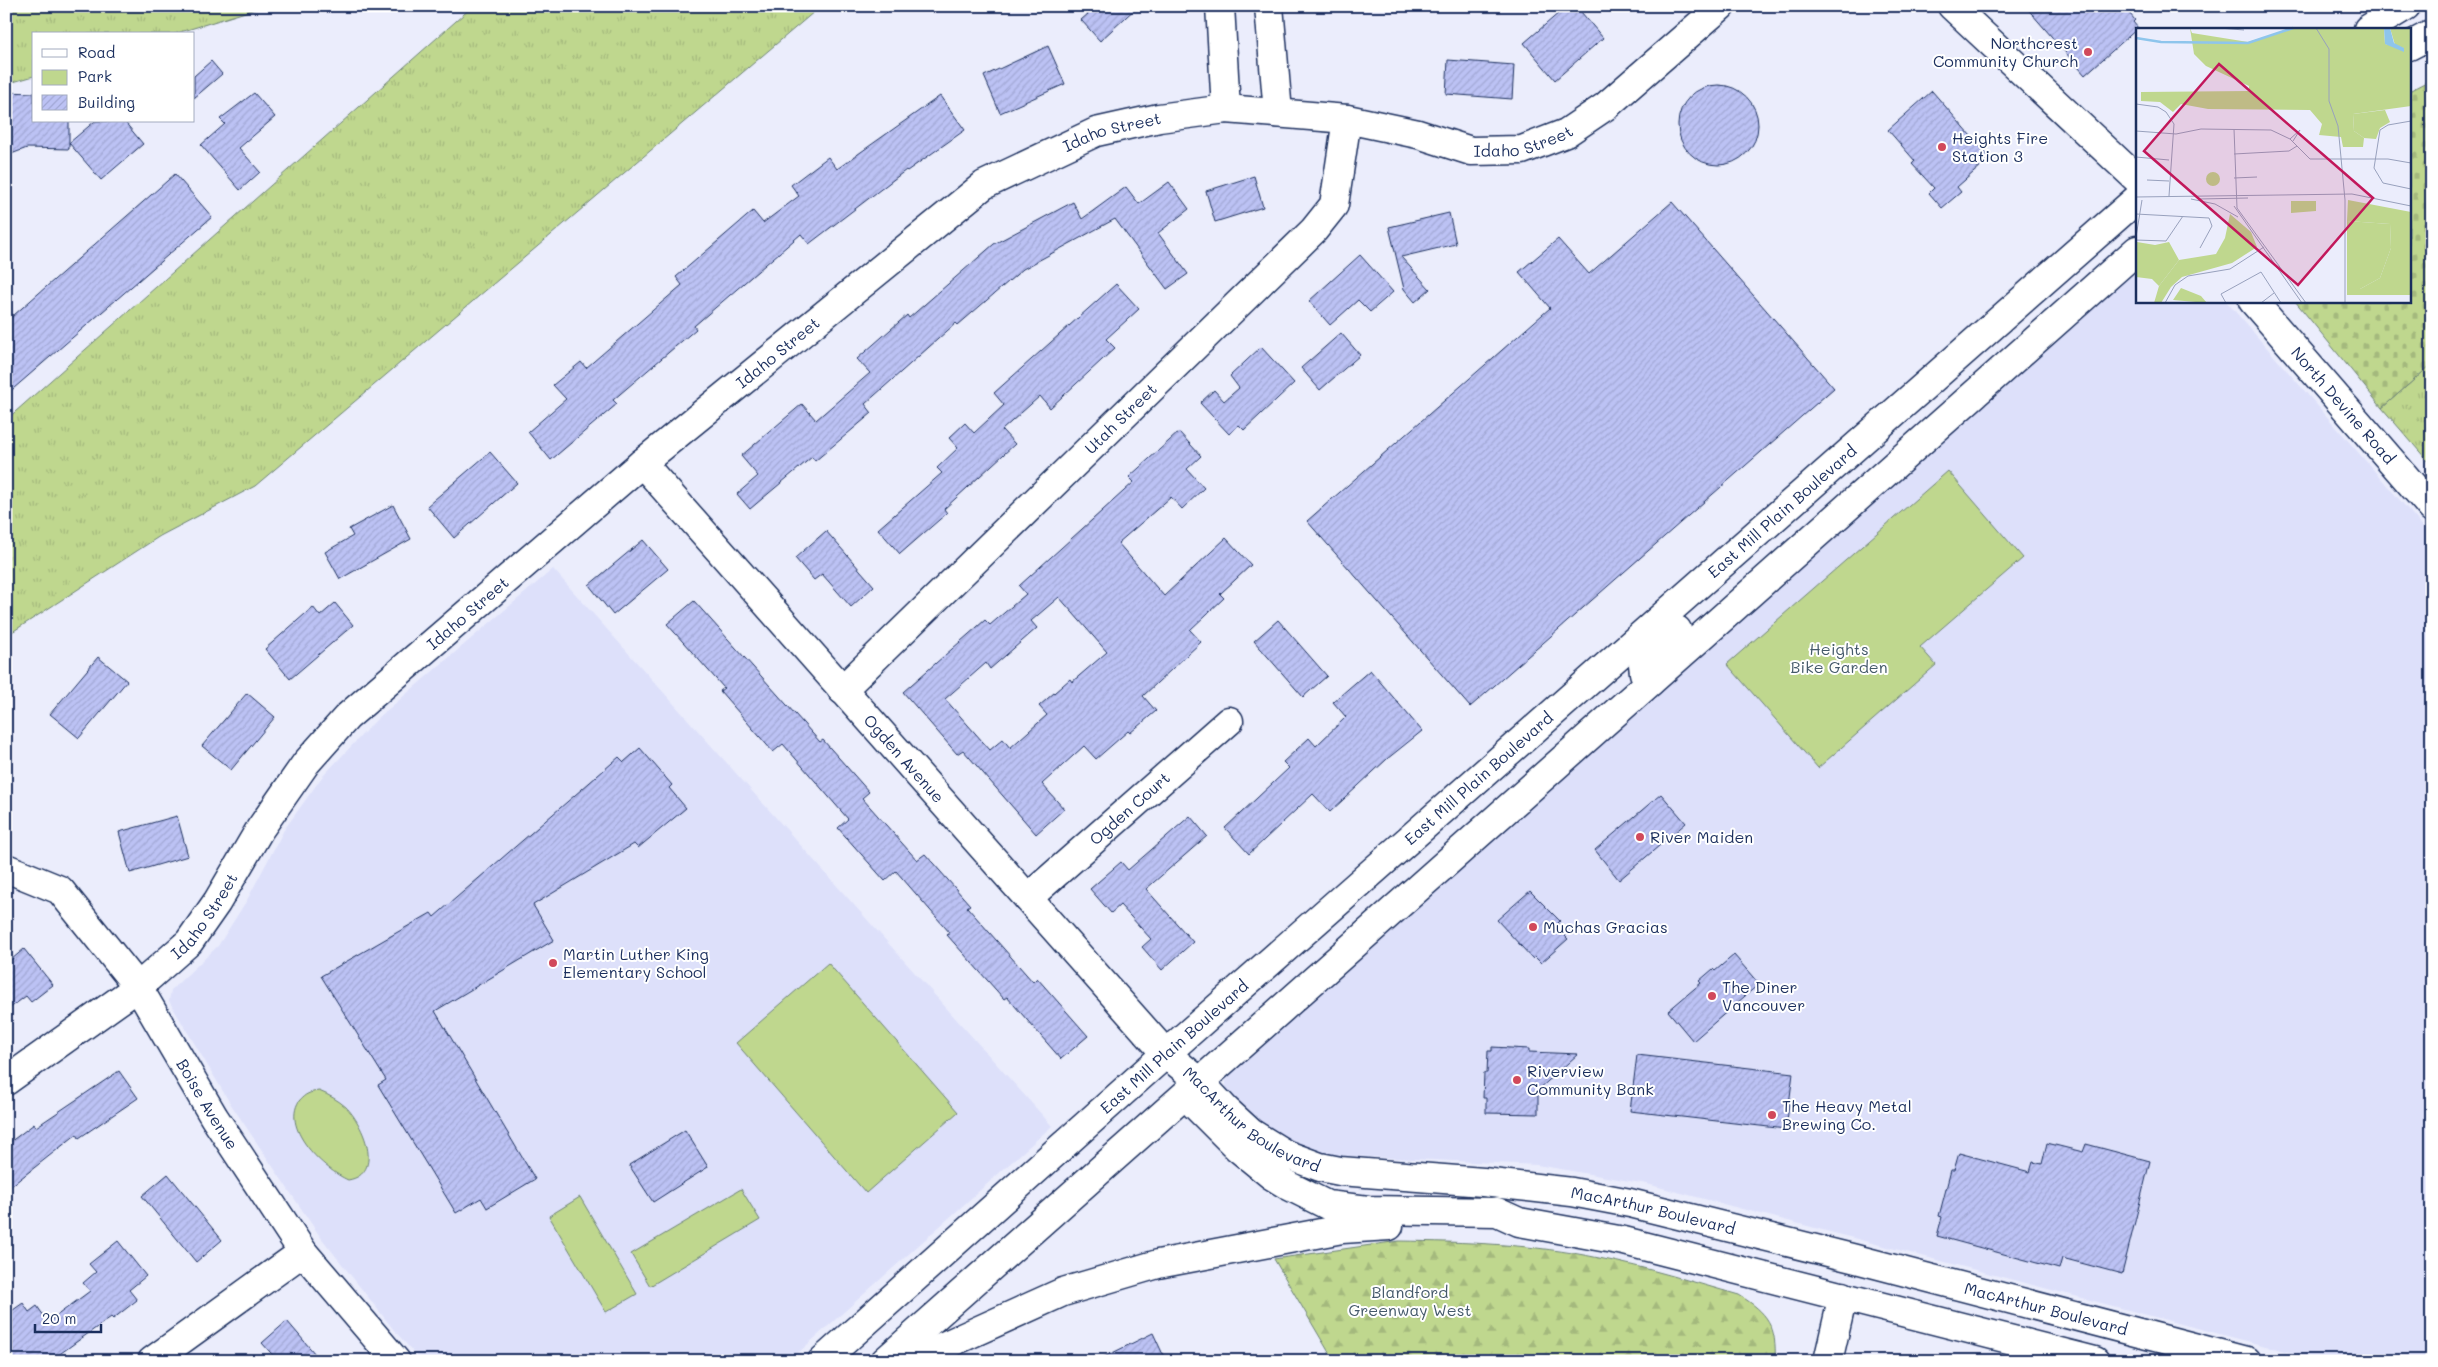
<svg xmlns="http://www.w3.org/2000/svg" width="2438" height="1367" font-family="Mali,sans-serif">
<defs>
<pattern id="grass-tufts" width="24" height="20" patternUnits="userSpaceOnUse" patternTransform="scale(1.25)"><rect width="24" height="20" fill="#bfd78e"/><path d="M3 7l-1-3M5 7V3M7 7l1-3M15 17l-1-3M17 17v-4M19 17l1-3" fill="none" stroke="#a4b97d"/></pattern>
<pattern id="forest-firs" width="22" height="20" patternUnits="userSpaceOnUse" patternTransform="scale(1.25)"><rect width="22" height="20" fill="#bfd78e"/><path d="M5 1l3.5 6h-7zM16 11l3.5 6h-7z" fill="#a4b97d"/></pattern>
<pattern id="cemetery-stones" width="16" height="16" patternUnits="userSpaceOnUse" patternTransform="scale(1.25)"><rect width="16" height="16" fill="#bfd78e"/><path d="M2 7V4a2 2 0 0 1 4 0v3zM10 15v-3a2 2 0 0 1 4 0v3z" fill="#a4b97d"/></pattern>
<pattern id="building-hatch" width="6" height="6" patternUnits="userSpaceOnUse" patternTransform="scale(1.25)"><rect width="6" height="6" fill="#bcc2f4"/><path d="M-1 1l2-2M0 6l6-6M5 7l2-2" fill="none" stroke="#a1a7d4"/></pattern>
</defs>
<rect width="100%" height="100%" fill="#ebedfc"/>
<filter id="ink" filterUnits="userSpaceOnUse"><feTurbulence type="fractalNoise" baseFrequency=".02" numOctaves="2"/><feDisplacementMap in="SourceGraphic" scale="10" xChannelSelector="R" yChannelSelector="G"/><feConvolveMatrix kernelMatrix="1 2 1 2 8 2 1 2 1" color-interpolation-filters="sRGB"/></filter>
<g filter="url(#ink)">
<g fill="#dde0fa">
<polygon points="2137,270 2137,301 2226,301 2432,537 2432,1361 2323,1361 1647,1184 1537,1165 1330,1155 1294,1142 1259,1121 1232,1098 1226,1088 1226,1080 1234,1066"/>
<polygon points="553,569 1052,1126 789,1361 421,1361 394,1330 319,1235 230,1103 169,1001 171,990 218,946 247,900 284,830 322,777 378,718"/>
</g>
<g fill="url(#grass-tufts)" stroke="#6d8376">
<polygon points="6,6 265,6 174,34 34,34 34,76 6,84"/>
<polygon points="473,6 821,6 255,486 160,536 6,636 6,420"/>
<polygon points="2432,364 2432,466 2382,408"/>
</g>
<path fill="url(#forest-firs)" stroke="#6d8376" d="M1399 1241C1466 1242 1533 1244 1599 1258 1646 1267 1693 1282 1739 1295 1768 1313 1777 1326 1775 1361H1334L1274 1259Z"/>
<polygon fill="url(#cemetery-stones)" stroke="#6d8376" points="2432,79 2432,364 2382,408 2295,301 2409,301 2409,91"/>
<g fill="#bfd78e" stroke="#6d8376">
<polygon points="1948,471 2023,558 1920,647 1936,665 1818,768 1727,664"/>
<polygon points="828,963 958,1112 866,1193 736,1043"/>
<path d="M319 1091C329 1095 338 1100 346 1107 363 1124 385 1174 348 1180 325 1170 281 1130 299 1101 305 1094 310 1092 319 1091Z"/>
<polygon points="741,1189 760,1220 650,1286 631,1254"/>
<polygon points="580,1197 637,1294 606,1312 549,1216"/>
</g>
<g fill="url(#building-hatch)" stroke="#1b2f5e" fill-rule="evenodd">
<polygon points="1097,6 1138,6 1100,41 1081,20"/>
<polygon points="1567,6 1576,6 1603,38 1555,80 1524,43"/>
<polygon points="2025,6 2123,6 2135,20 2133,22 2138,28 2085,75"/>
<polygon points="1048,46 1065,84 1000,113 984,76"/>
<polygon points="1448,60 1514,65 1512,99 1446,94"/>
<polygon points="211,61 222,74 194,98 194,76"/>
<circle cx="1718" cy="125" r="40"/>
<polygon points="1932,91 1990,158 1957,187 1961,192 1942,208 1929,193 1934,188 1912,164 1915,161 1888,130"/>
<polygon points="6,92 34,93 34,121 69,121 69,149 27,148 6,156"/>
<polygon points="254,93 275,117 239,148 260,172 240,190 201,145 225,124 220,119"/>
<polygon points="940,96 965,130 907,171 906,170 809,244 801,234 694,326 696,329 613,400 617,404 551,460 528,432 566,399 553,385 581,362 586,368 682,285 676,277 753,211 763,223 799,196 791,185 828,157 837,169"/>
<polygon points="95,121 124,121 143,144 101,180 69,143"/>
<polygon points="175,174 212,217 6,395 6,322"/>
<polygon points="1254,176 1263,207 1215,222 1206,191"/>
<polygon points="1169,182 1189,209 1158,233 1188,274 1167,289 1115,219 1023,269 958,325 956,323 865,404 872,413 815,461 812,457 750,509 737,494 758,476 741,456 802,404 816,420 870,373 857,359 907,315 909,318 994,244 1073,202 1082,219 1126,187 1139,204"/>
<polygon points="1672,202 1834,388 1470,707 1307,521 1550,308 1519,272 1558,239 1589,274"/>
<polygon points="1449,213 1456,244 1401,257 1430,289 1415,302 1404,289 1389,227"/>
<polygon points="1360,255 1393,292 1370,312 1358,300 1330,325 1309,301"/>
<polygon points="1116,284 1139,309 1106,339 1115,348 1050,408 1040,396 1002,430 1015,444 944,509 947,513 900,554 878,529 942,473 937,468 958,448 949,438 965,423 974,433 1004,405 994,393"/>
<polygon points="1341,333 1360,355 1320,390 1301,368"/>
<polygon points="1261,347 1294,383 1244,430 1239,425 1229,434 1200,403 1214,390 1224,401 1239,388 1230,376"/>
<path d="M1179 432 1201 456 1187 469 1204 488 1182 509 1171 497 1118 543 1164 596 1226 538 1251 565 1220 594 1224 598 1190 630 1201 642 1143 696 1156 711 1130 733 1128 731 1096 759 1084 746 1042 784 1064 809 1036 834 963 750 957 754 903 692 985 620 990 625 1026 594 1019 586 1134 482 1129 477ZM1059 597 1107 652 1072 682 1070 679 1039 706 1047 715 1010 748 1003 739 990 750 945 699 986 663 990 669 1037 628 1031 621Z"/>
<polygon points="490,452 517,483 454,538 427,506"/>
<polygon points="393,505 411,539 340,579 325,552 353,536 349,529"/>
<polygon points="826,531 874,586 851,607 822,574 814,580 795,558"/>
<polygon points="643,540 668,569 613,615 589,585"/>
<polygon points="694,601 820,742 823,740 869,792 862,798 917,860 925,854 970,905 967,907 1033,982 1037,978 1088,1036 1061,1059 1007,997 1004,999 947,935 950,933 896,871 885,881 838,828 848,819 783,744 773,752 720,691 724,688 667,624"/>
<polygon points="335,603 353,625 290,679 265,649 313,607 320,616"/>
<polygon points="1278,620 1327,676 1303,697 1254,641"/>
<polygon points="98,657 127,681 79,738 50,714"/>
<polygon points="1370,670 1422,731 1387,759 1330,812 1313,794 1249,854 1225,828 1289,768 1283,762 1309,738 1316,746 1346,717 1333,702"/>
<polygon points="247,693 275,717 231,770 202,746"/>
<polygon points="640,748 672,785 669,788 686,808 638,848 634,844 533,905 554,940 435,1011 535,1179 487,1208 481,1198 456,1213 378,1085 386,1080 321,976 431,913 434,917 619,757 624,762"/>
<polygon points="1661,794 1686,823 1619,880 1595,850"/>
<polygon points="177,816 188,856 130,873 119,832"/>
<polygon points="1190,816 1207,836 1146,889 1193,942 1162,970 1142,947 1151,939 1120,905 1111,913 1090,889 1121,862 1128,870"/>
<polygon points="1530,891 1560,921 1558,923 1565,931 1562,933 1568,939 1541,963 1535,957 1533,959 1497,920"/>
<polygon points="24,949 53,985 31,1002 26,996 6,1011 6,964"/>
<polygon points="1734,955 1759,984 1693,1041 1668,1011 1701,983 1699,981 1713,969 1715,971"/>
<polygon points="1492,1047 1529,1049 1529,1052 1578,1054 1538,1090 1538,1114 1486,1113 1486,1098 1483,1098 1484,1073 1487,1073 1488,1051 1492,1051"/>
<polygon points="1637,1055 1793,1073 1786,1129 1630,1111"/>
<polygon points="119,1071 138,1098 79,1138 77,1134 6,1190 6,1145 34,1124 36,1127"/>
<polygon points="685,1130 708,1167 653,1202 629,1165"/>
<polygon points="2047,1143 2083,1152 2086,1144 2150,1161 2122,1274 2062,1258 2059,1269 1937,1236 1942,1217 1939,1216 1951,1170 1954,1170 1959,1153 2030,1172 2033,1162 2042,1164"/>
<polygon points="168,1174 222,1240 196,1262 142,1196"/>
<polygon points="118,1241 146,1276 129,1290 137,1300 113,1319 111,1317 50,1361 6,1361 6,1315 23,1303 29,1312 37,1306 48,1322 90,1291 83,1283 96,1272 89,1264"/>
<polygon points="287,1321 321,1361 278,1361 262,1343"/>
<polygon points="1153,1333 1166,1361 1096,1361"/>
</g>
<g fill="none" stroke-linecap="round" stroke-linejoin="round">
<defs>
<g id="minor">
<polyline points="1220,6 1226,109"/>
<polyline points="1269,6 1278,113"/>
<polyline points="1952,6 2137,179"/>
<path id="s1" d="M2253 301 2432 508"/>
<path id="s2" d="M642 463 1166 1054 1199 1081 1226 1110 1251 1133 1285 1154 1320 1167 1340 1171 1483 1182 1572 1192 1630 1203 1852 1258 2247 1361"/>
<path id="s3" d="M842 690 1314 230 1334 205 1347 119"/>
<path id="s4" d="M6 868 60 890 138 987 214 1117 303 1252 396 1361"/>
<path id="s5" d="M1029 897 1229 721"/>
<path id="s6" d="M6 1081 138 987 189 942 217 902 260 829 306 763 347 717 642 463 984 185 1096 132 1159 118 1226 109 1347 119 1418 134 1471 151 1522 150 1566 133 1606 106 1721 6"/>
<polyline points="1195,1105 1238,1148 1271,1175 1289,1186 1327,1205 1368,1210 1497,1212 1519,1222 1624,1241 2095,1361"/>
<polyline points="152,1361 303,1252"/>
<polyline points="918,1361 937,1349 1063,1292 1158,1264 1342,1229 1389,1226"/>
<polyline points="1828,1361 1843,1296"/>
</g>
<g id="major">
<polyline points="2368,29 2406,6"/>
<polyline points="2409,46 2432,34"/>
<polyline points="1650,682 1644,673 1643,664 1677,630"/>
<path id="s7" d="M822 1361 1189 1033 2137 199"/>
<polyline points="885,1361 2137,250"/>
</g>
</defs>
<use href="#minor" stroke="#1b2f5e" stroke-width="31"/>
<use href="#major" stroke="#1b2f5e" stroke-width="31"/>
<use href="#minor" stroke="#fff" stroke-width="28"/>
<use href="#major" stroke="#fff" stroke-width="28"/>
</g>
</g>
<g fill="#d1495b" stroke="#fff" stroke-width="2">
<circle cx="2088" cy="52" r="5"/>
<circle cx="1942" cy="147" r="5"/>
<circle cx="1640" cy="837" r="5"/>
<circle cx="1533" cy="927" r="5"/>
<circle cx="553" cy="963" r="5"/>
<circle cx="1712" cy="996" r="5"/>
<circle cx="1517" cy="1080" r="5"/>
<circle cx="1772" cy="1115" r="5"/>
</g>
<g text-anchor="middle" stroke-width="4" stroke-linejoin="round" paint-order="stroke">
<g font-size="16" fill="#1b2f5e" stroke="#fff" text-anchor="start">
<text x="2078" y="49" text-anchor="end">Northcrest<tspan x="2078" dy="18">Community Church</tspan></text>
<text x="1952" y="144">Heights Fire<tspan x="1952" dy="18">Station 3</tspan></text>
<text x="1650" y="843">River Maiden</text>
<text x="1543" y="933">Muchas Gracias</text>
<text x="563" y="960">Martin Luther King<tspan x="563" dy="18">Elementary School</tspan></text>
<text x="1722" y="993">The Diner<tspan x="1722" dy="18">Vancouver</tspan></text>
<text x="1527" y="1077">Riverview<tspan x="1527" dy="18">Community Bank</tspan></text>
<text x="1782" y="1112">The Heavy Metal<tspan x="1782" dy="18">Brewing Co.</tspan></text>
</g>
<g font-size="16" fill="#1b2f5e" stroke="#fff">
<text dy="6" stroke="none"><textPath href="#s6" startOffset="1475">Idaho Street</textPath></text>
<text dy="6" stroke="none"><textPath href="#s6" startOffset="1895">Idaho Street</textPath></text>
<text dy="6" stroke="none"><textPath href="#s6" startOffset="1070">Idaho Street</textPath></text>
<text dy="6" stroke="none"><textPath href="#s1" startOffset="138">North Devine Road</textPath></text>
<text dy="6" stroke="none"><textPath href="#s3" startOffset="389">Utah Street</textPath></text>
<text dy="6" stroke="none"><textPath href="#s7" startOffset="1282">East Mill Plain Boulevard</textPath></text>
<text dy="6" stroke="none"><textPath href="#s6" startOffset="665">Idaho Street</textPath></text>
<text dy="6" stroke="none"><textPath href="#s2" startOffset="395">Ogden Avenue</textPath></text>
<text dy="6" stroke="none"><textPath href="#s7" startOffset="878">East Mill Plain Boulevard</textPath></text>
<text dy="6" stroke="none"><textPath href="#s5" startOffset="134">Ogden Court</textPath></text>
<text dy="6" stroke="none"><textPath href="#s6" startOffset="260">Idaho Street</textPath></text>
<text dy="6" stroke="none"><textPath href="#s7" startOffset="472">East Mill Plain Boulevard</textPath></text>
<text dy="6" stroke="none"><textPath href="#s4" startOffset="319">Boise Avenue</textPath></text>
<text dy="6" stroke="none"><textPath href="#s2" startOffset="899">MacArthur Boulevard</textPath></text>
<text dy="6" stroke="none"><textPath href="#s2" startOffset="1320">MacArthur Boulevard</textPath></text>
<text dy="6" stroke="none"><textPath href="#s2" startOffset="1725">MacArthur Boulevard</textPath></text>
</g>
<g font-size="16" fill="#44596a" stroke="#fff">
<text x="1839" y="655">Heights<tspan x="1839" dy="18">Bike Garden</tspan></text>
<text x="1410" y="1298">Blandford<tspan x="1410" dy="18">Greenway West</tspan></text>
</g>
</g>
<g transform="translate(2136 28)">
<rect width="275" height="275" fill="#ebedfc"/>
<path d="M54 0 56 5 112 14 157 0H248L249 16 268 20 259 17 254 0H275V78L217 86 218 103 228 110 227 119H207L205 109 183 107 186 96 174 82 72 81 45 76 37 84 24 74 5 73V64L113 63V58L70 38 58 26ZM211 193 254 196 255 220 244 250 224 261H211Z" fill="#bfd78e"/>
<path d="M94 186 115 204 121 219 96 235 46 249 35 259 25 275H18L23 258 43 232 80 226 89 210Z" fill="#bfd78e"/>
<path d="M212 172 275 184V267H211V261H224L244 250 255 220 254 196 211 193Z" fill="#bfd78e"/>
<path d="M249 82 254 94 244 100 240 111 228 110 218 103 217 86ZM70 151a7 7 0 1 1 14 0a7 7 0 1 1-14 0ZM155 173H180V183L155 185ZM1 214 19 217 33 214 43 232 23 258 16 251 0 249ZM45 260 65 268 71 275 37 272Z" fill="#bfd78e"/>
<path d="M248 0H254L258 15 268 20V24L249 16Z" fill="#8ec5ec"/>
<path fill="none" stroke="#8ec5ec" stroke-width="2.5" d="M0 10 25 14 112 15 157 0"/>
<path fill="none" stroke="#98a1bd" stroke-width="1" d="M83 0 108 2M180 0 193 21V73L202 98 209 172V275M0 76 22 79 30 84 38 96 33 168M275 93 252 97 244 102 238 140 247 155 275 161M98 101 101 180 170 275M0 103 40 106 65 101 135 102 154 111 174 131H252L275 135M154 111 164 102 157 113M98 126 153 123 161 118M0 129 33 132M98 150 121 149M11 152 33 153M0 169 216 166 275 178M55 171 79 176 102 189M63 171 112 170M98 178 166 275M0 186 73 190 76 198 64 220M0 209 6 172M0 212 30 213 47 188M29 275 39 257 52 248 94 241 128 219M90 275 85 266 125 244 145 275M125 275 138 265"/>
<path fill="#c2185b" fill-opacity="0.15" stroke="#c2185b" stroke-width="2.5" d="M83 36 237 170 162 257 8 123Z"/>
<rect width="275" height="275" fill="none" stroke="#1b2f5e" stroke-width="2.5"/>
</g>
<rect width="2438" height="1367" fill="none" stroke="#fff" stroke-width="25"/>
<rect x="12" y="12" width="2413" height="1342" fill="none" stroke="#1b2f5e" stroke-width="2" filter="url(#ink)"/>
<rect x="32" y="32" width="162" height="90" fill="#ffffff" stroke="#a4acbf"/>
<rect x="42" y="49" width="25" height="8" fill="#ffffff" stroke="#a4acbf"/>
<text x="78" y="58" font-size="15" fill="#1b2f5e">Road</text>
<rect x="42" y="70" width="25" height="15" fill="#bfd78e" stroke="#a4acbf"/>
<text x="78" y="82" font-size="15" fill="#1b2f5e">Park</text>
<rect x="42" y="95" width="25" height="15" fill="url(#building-hatch)" stroke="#a4acbf"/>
<text x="78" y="108" font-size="15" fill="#1b2f5e">Building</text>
<path d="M35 1324v8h66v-8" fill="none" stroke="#1b2f5e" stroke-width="2.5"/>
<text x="42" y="1324" font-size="15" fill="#1b2f5e" stroke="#ffffff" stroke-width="4" paint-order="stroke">20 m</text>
</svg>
